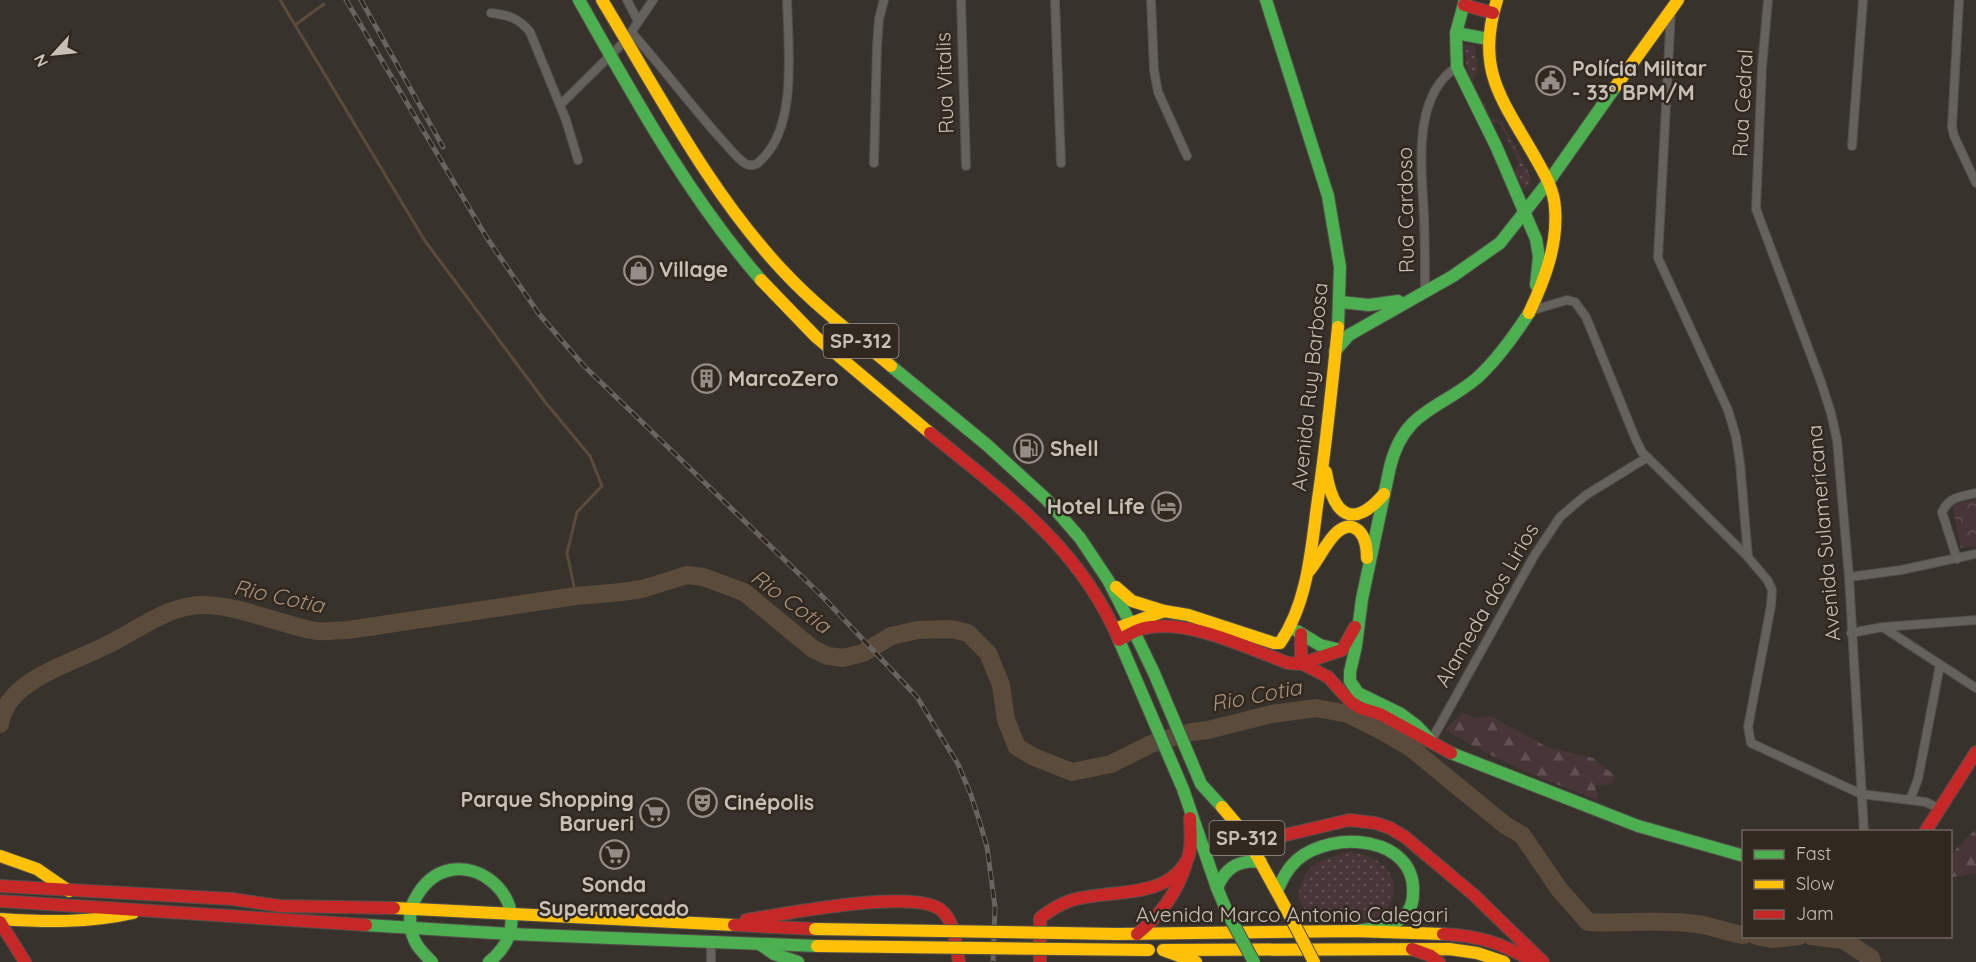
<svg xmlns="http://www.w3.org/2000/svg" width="1976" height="962" font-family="Quicksand,sans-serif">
<defs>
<pattern id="grass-dots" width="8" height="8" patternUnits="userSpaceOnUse" patternTransform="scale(1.5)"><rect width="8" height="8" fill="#483537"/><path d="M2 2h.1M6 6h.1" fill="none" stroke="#615052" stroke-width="1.8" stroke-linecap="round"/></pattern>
<pattern id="forest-firs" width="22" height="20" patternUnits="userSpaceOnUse" patternTransform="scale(1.5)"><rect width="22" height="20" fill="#483537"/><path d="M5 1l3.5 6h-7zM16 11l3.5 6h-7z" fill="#615052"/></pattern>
<pattern id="park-crowns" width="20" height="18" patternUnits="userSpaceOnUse" patternTransform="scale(1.5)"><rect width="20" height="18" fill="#483537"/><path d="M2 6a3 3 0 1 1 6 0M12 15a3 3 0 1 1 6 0" fill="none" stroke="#615052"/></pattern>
</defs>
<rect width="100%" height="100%" fill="#38322c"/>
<g fill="url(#grass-dots)">
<path d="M1464 45 1475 46 1478 73 1475 75 1472 81 1492 119 1502 122 1531 177 1530 185 1524 189 1515 173 1519 163 1500 124 1488 120C1475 94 1466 75 1464 45Z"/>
<path d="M1349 852C1361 854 1373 856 1383 865 1400 880 1397 909 1375 918 1367 921 1321 918 1310 918L1298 898C1303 864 1317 861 1349 852Z"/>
</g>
<g fill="url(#forest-firs)">
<path d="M1462 713 1477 718 1491 716 1547 747 1593 758 1615 776 1613 783 1595 786 1598 800C1544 780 1495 760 1445 730Z"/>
<polygon points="1976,829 1976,875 1974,873 1962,876 1952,877 1951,854"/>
</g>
<polygon fill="url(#park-crowns)" points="1976,500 1976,546 1961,548 1952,504"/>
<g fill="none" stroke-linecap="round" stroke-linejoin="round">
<g stroke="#5b4b3b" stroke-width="3">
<polyline points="280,0 425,241 546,403 590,456 602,486 577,512 567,553 576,596"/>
<polyline points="295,25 324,4"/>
</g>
<g stroke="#5b4b3b" stroke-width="18">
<path d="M0 724C2 715 7 703 14 696 33 674 79 659 105 646 137 631 168 604 205 605 242 606 281 625 316 631 326 632 338 630 348 630L576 596 622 592 642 589 687 575 703 577 744 592 813 649 828 656 843 658 863 653 891 636 918 630 951 629 968 633 988 653 1001 685 1006 720 1017 747 1034 757 1072 772 1111 764 1151 744 1191 732 1208 730 1272 714 1316 708 1348 714 1380 730 1411 748 1505 825 1522 835 1559 889 1588 922C1625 924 1661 919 1697 924 1713 926 1728 933 1744 935"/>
<polyline points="1756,936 1772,939 1799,936"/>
<polyline points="1811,936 1843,940 1871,958 1872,962"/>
</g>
<defs>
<g id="street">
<polyline points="627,0 638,21"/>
<polyline points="961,0 966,166"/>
<polyline points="1055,0 1061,163"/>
<polyline points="1151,0 1154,70 1158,92 1187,156"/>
<polyline points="1768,0 1762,67 1756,209 1821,382 1831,413 1837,440 1849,577 1864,832"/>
<polyline points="1959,0 1952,127 1954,136 1976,183"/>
<polyline points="1671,10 1658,258 1728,410 1736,437 1740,463 1748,557"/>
<path d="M491 13C508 15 519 18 530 32L566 120 578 160"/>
<path d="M632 33C662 67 690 104 720 138 728 146 737 159 746 164 753 167 758 164 762 159 798 125 788 45 787 0"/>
<polyline points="560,105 626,40 653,0"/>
<polyline points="1852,146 1863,0"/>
<polyline points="874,163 877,46 879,19 884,0"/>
<path d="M1425 292C1425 267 1425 242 1424 217 1422 170 1411 96 1457 67"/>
<polyline points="1530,311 1567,300 1575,302 1586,317 1636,440 1642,452 1748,557 1768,581 1772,590 1771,606 1748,727 1751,743 1861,794 1926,802 1940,809"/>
<path d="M1957 559 1942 512C1950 496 1960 497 1976 493"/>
<polyline points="1849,577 1901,570 1976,554"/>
<polyline points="1884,628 1976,688"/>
<polyline points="1851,633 1883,627 1976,620"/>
<polyline points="1431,741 1534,556 1560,517 1586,495 1646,458"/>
<polyline points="1910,800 1918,779 1940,665"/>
<polyline points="711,962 711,943"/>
</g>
<g id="fast">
<path d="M579 0C634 97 688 196 761 280"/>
<polyline points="1266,0 1328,196 1340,267 1338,327"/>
<polyline points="1465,0 1456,33 1457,67 1496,146 1536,239 1539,257 1536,285"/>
<polyline points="1456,33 1488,39"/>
<polyline points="1340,302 1369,305 1398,301"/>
<polyline points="1335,351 1349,335 1453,276 1500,243 1549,181 1616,86"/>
<polyline points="891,366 987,445 1046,499 1080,538 1108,580 1126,615 1154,673 1201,784 1222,807"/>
<polyline points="1297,631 1320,645 1341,650"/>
<polyline points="1119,640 1183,789 1217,888 1228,914"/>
<path d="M1431 741 1417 726 1401 714 1358 693 1350 681V672L1356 646 1362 599 1390 467C1404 410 1439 410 1477 378 1498 359 1514 336 1529 313"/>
<polyline points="1451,753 1638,826 1744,856"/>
<path d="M1217 888C1225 868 1239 859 1261 862"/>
<path d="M1277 891C1282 880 1287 869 1297 860 1332 829 1417 836 1413 894 1413 907 1406 917 1394 923 1382 929 1367 929 1354 931"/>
<polyline points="366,925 510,934 817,946"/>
<polyline points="761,945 774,954 798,962"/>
<path d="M432 962C427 957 421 951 417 945 409 932 408 913 414 901 453 823 557 906 489 962"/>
</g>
<g id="slow">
<path d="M602 0C658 92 710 194 785 273 817 307 855 336 891 366"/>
<path d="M1497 0C1475 70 1502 99 1535 157 1544 173 1554 189 1555 208 1558 245 1545 279 1529 313"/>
<polyline points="1616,86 1678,0"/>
<polyline points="761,280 816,337 930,433"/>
<path d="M1326 472C1333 513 1351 532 1384 494"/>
<path d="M1309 571C1320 560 1338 512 1359 531 1366 538 1367 548 1367 558"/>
<polyline points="1116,587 1132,601 1164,611"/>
<path d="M1115 629 1164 611 1188 615 1274 643H1280C1307 604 1311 552 1317 506 1326 447 1332 387 1338 327"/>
<polyline points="1222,807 1245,834 1290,916"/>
<polyline points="0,856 37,869 69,891"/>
<polyline points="394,908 734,925"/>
<path d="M0 919C45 922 89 923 133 913"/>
<polyline points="1117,934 1354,931 1443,934"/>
<polyline points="1163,950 1196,962"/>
<polyline points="1165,950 1449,949 1477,953 1504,962"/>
</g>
<g id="jam">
<polyline points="1464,5 1493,13"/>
<path d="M930 433C1006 495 1080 547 1119 640"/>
<polyline points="1301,634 1301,663 1328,677 1351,702 1360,708 1380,714 1451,753"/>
<path d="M1120 639C1127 636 1134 631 1141 629 1186 617 1247 648 1288 663L1300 664 1342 650 1355 627"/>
<polyline points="1925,832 1976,752"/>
<polyline points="1245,834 1257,838 1268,839 1349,820 1375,823 1390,828 1405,837 1474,895 1543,962"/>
<polyline points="0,886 232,899 280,906 394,908"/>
<polyline points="0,901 366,925"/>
<path d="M746 920C784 914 913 888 941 910 955 921 956 947 959 962"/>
<polyline points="0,922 25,962"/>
<polyline points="734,925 815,929"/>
<path d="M1137 934C1161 915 1177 893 1186 864"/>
<path d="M1443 934C1481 936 1501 943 1534 962"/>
<polyline points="1412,949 1431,956 1439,962"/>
<path d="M1040 962V918C1050 910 1060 904 1072 900 1109 889 1166 900 1187 860 1193 848 1190 831 1190 818"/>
</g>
</defs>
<use href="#street" stroke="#524e4a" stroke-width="10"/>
<use href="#fast" stroke="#524e4a" stroke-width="14"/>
<use href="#slow" stroke="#524e4a" stroke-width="14"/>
<use href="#jam" stroke="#524e4a" stroke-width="14"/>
<use href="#street" stroke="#65615c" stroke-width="8"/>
<use href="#fast" stroke="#4caf50" stroke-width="12"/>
<use href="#slow" stroke="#ffc107" stroke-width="12"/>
<use href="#jam" stroke="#c62828" stroke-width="12"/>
<defs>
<g id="rail">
<polyline points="346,0 487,238 539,314 584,366 822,596 917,697 958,764 971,795 980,823 987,847 995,907 993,962"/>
<polyline points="361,0 443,147"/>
</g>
</defs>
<use href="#rail" stroke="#696460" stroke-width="5"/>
<use href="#rail" stroke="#312920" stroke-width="3" stroke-dasharray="9" stroke-linecap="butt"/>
<defs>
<polyline id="fast-bridge" points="1228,914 1254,962"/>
<g id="slow-bridge">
<polyline points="1290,916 1314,962"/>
<polyline points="815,929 1117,934"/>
<polyline points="817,946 1149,950"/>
</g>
</defs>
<use href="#fast-bridge" stroke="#524e4a" stroke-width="14" stroke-linecap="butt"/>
<use href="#slow-bridge" stroke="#524e4a" stroke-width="14" stroke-linecap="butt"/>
<use href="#fast-bridge" stroke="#4caf50" stroke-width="12"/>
<use href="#slow-bridge" stroke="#ffc107" stroke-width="12"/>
</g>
<defs>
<symbol id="civic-ring" viewBox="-11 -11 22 22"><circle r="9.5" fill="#312920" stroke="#958e86" stroke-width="1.5"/><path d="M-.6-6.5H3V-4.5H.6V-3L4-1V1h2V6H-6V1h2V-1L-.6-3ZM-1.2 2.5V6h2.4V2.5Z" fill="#958e86"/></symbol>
<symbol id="shop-ring" viewBox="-11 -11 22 22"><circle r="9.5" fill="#312920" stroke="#958e86" stroke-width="1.5"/><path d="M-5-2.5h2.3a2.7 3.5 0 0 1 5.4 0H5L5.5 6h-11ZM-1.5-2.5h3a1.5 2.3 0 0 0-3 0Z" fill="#958e86"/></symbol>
<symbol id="building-ring" viewBox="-11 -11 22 22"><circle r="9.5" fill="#312920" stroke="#958e86" stroke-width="1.5"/><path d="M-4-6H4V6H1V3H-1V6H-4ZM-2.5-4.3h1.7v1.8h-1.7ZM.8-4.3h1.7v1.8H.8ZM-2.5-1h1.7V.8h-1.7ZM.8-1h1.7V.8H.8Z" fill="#958e86"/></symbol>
<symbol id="fuel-ring" viewBox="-11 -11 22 22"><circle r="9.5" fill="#312920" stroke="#958e86" stroke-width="1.5"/><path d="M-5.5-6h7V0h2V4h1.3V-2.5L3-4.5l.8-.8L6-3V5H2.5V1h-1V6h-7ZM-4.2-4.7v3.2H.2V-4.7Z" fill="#958e86"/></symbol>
<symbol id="hotel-ring" viewBox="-11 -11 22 22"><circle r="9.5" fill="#312920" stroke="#958e86" stroke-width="1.5"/><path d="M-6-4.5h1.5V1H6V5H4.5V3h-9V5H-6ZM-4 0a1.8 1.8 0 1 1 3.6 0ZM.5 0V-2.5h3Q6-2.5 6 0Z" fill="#958e86"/></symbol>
<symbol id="theatre-ring" viewBox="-11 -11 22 22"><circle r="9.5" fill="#312920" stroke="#958e86" stroke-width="1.5"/><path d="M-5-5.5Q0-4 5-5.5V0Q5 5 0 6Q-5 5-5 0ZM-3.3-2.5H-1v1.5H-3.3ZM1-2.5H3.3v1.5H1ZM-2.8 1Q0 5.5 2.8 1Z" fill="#958e86"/></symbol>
<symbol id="supermarket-ring" viewBox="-11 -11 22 22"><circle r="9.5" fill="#312920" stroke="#958e86" stroke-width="1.5"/><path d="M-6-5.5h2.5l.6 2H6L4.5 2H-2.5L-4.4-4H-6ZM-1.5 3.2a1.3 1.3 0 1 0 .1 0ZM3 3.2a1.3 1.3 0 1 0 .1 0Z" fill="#958e86"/></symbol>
</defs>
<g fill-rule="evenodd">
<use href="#civic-ring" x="1534" y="64" width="33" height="33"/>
<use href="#shop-ring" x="622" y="254" width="33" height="33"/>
<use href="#building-ring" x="690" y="362" width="33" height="33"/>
<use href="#fuel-ring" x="1012" y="432" width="33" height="33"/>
<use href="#hotel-ring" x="1150" y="490" width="33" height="33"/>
<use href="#theatre-ring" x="686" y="786" width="33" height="33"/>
<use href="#supermarket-ring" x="638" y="796" width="33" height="33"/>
<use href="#supermarket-ring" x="598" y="838" width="33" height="33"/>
</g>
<g text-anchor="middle" stroke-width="5" stroke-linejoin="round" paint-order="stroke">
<g fill="#312920" stroke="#9a938a" stroke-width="1.5">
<rect x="823.5" y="324" width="75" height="34" rx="4.5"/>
<rect x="1209.5" y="821" width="75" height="34" rx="4.5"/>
</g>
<g font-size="20" font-weight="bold" fill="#c7c0b7">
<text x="861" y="348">SP-312</text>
<text x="1247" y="845">SP-312</text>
</g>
<g font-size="21" font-weight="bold" fill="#c7c0b7" stroke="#312920" text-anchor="start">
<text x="1572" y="76">Polícia Militar<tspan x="1572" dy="24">- 33º BPM/M</tspan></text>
<text x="659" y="277">Village</text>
<text x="728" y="386">MarcoZero</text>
<text x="1050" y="456">Shell</text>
<text x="1145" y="514" text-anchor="end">Hotel Life</text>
<text x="634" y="807" text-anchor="end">Parque Shopping<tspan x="634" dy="24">Barueri</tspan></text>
<text x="724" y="810">Cinépolis</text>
<text x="614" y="892" text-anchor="middle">Sonda<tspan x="614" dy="24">Supermercado</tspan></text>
</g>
<g font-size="21" fill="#c7c0b7" stroke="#312920">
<text transform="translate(945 83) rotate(-92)" y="7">Rua Vitalis</text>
<text transform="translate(1743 103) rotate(-87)" y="7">Rua Cedral</text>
<text transform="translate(1406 210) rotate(-91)" y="7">Rua Cardoso</text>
<text transform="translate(1310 387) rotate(-84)" y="7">Avenida Ruy Barbosa</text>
<text transform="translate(1824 533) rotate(-95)" y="7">Avenida Sulamericana</text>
<text transform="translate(1487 605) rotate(-60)" y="7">Alameda dos Lirios</text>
<text x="1292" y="922">Avenida Marco Antonio Calegari</text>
</g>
<g font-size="22" font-style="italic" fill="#a7907c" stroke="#312920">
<text transform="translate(279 596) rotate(12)" y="8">Rio Cotia</text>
<text transform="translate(791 601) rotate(36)" y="8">Rio Cotia</text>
<text transform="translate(1256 695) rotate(-11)" y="8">Rio Cotia</text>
</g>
</g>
<rect x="1742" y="830" width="210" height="108" fill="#312920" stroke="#6d655c" stroke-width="1.5"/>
<rect x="1754" y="850" width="30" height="9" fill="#4caf50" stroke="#6d655c" stroke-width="1.5"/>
<text x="1796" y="860" font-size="18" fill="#c7c0b7">Fast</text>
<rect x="1754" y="880" width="30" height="9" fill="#ffc107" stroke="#6d655c" stroke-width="1.5"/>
<text x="1796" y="890" font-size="18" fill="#c7c0b7">Slow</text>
<rect x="1754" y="910" width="30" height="9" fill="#c62828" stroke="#6d655c" stroke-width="1.5"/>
<text x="1796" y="920" font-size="18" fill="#c7c0b7">Jam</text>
<g transform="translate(54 54) rotate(243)" stroke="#312920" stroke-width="4.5" paint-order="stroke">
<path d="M0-4.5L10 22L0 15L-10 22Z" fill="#c7c0b7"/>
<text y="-9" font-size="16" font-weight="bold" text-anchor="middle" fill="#c7c0b7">N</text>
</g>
</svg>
